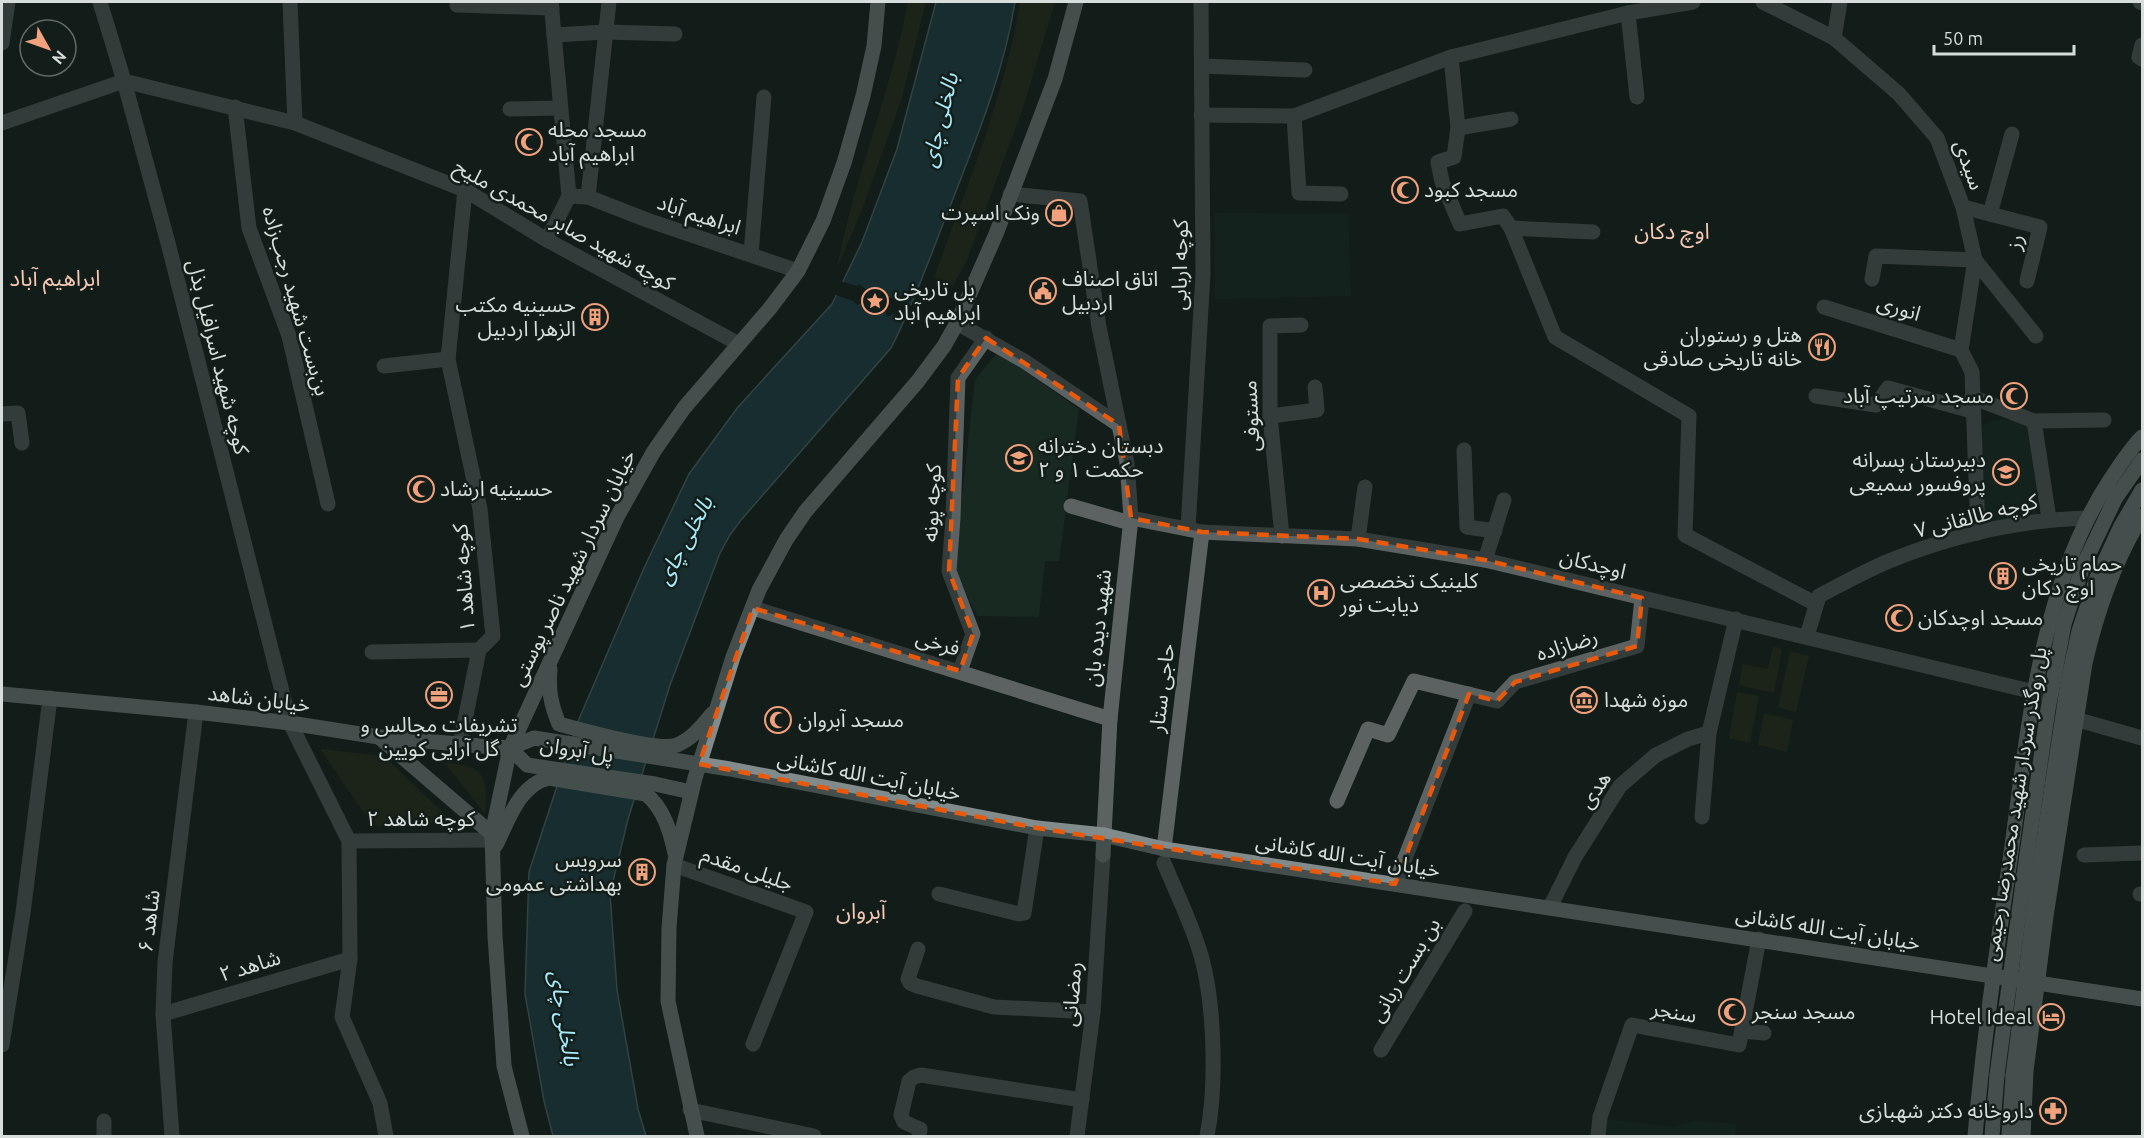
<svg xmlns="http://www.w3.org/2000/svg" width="2144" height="1138" font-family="Ubuntu,'Noto Sans Arabic',sans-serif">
<rect width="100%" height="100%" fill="#131d19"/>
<g fill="#182922">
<polygon points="1214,213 1348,214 1351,296 1215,299"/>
<polygon points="998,352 1079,409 1059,561 1045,561 1039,617 977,616 954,569 975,379"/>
<polygon points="2001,419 2031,426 2038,518 1980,525 1976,426"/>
<polygon points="1607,1119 1672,1127 1695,1121 1736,1124 1735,1136 1604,1136"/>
</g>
<g fill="#282c18">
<path d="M908 2H926L902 98 861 212 837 268C854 178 891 92 908 2Z"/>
<path d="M1020 2H1055L1024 105 967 260 953 286 934 278C966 188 1005 96 1020 2Z"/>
<polygon points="1773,646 1782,649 1774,693 1739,685 1743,664 1768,669"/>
<polygon points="1790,651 1809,656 1796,712 1778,707"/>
<polygon points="1737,692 1759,696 1750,743 1729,738"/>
<polygon points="1764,713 1793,720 1787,752 1758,745"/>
<polygon points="320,749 384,756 453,822 373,826"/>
<path d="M445 763C487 766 487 776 485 814Z"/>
</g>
<path fill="#1f4149" stroke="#567074" stroke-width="1.5" d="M936 2H1015C1004 73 975 142 949 209 930 256 914 304 891 348L741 520 730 535 720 553 670 685 628 819 610 894 617 990 638 1109 646 1136H553L544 1101 525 994 529 872 579 719 644 568 689 474 738 407 832 304 862 242 897 149Z"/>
<polygon fill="#131d19" points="840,281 857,286 860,284 865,289 889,298 896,296 897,301 914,306 909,319 894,314 887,317 885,311 861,303 857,305 853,301 833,294"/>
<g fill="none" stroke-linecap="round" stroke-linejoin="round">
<g stroke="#5c6262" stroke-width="15">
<polyline points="100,2 124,81 168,243 290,723 349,841 350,959 342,1017 380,1103 386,1136"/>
<polyline points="290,2 295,123"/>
<polyline points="1763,2 1834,38 1899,94 1937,138 1963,207 1975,260 2036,336"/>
<polyline points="2140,2 2142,3"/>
<polyline points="457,5 552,8"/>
<polyline points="1628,13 1637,97"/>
<polyline points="554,35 606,32 675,34"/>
<polyline points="1834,38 1840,2"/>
<polyline points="2,43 8,2"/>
<polyline points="2142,45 2139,57 2142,59"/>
<polyline points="1451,57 1458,128 1454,157 1438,162 1442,182 1460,224 1503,216 1511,228 1555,337 1689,416 1685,535 1816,604"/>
<polyline points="1202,66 1305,70"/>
<polyline points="124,81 295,123 465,190 547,240 739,344"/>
<polyline points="235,107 249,228 289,336 328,504"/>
<polyline points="510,109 560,108"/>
<polyline points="1201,115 1294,116 1299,193 1341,194"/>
<polyline points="1294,116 1451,57 1628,13 1693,2"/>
<polyline points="2,123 124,81"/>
<polyline points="1458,128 1511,119"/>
<polyline points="1010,194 1080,201 1099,327 1119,425"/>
<polyline points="569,196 588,197 647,220 798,271"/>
<polyline points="588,197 609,2"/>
<polyline points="1963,207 2040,227 2027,281"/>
<polyline points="1990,214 2012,134"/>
<polyline points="1511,228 1593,232"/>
<polyline points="547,240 569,196 551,2"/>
<polyline points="751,254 764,97"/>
<polyline points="1975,260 1961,350 1972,372 1978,533"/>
<polyline points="1872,279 1876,256 1975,260"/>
<polyline points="1824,307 1961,350"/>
<polyline points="957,323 1024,361 1119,425 1127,463 1131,518 1110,719 1104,835"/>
<polyline points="384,366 448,359"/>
<polyline points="1816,396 1876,405 1888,388 1972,411"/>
<polyline points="1972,397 2034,421 2049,519"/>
<polyline points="2,414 18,413 22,443"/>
<polyline points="1270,416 1317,410 1315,387"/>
<polyline points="2034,421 2104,420"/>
<polyline points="1464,450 1467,527 1495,531"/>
<polyline points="1071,506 1130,523"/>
<polyline points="1131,518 1202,532 1358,539 1485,560 2034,692 2035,697"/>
<polyline points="1188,529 1203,274 1201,2"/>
<polyline points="1282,536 1270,416 1270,326 1301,325"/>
<polyline points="1358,539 1365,487"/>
<polyline points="1485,560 1504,500"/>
<polyline points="753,608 1110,719"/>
<path d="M1807 636 1819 596C1842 584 1865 571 1889 561 1951 536 2019 520 2086 518"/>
<polyline points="372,652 479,650"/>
<polyline points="960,671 973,634 949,571 953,518 958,378 986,338"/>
<polyline points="2075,719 2142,738"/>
<polyline points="460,745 479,650 493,636 480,509 448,359 465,190"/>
<polyline points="1337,801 1368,729 1388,735 1414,681 1497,701 1515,682 1637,646 1642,598"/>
<polyline points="1702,817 1709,733"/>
<polyline points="349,841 493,840"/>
<polyline points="1164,849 1202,532"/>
<polyline points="2084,855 2142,853"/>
<path d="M1164 863C1176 892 1190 920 1199 949 1215 998 1217 1086 1207 1136"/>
<polyline points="674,865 806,912 753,1044"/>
<polyline points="1395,884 1469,694"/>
<polyline points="939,894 1019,914 1024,913 1037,828"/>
<polyline points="2140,894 2142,894"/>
<polyline points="1550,907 1575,857 1620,786 1656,755 1688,739 1709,733 1736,619"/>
<polyline points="918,949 908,979 910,983 917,986 994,1007 1093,1012"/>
<polyline points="163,1014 350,959"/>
<polyline points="1742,1031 1764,1033"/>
<polyline points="1381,1050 1465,911"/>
<polyline points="690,1110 814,1136"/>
<polyline points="104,1121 104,1136"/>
<polyline points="172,1136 163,1014 165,962 196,712"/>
<polyline points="919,1136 920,1129 904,1122 901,1115 909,1081 914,1077 921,1075 1082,1100"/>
<polyline points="1077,1136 1093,1012 1103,855"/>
<polyline points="1598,1136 1600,1117 1632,1025 1739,1045 1759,939"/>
</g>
<polyline stroke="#5c6262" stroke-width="15" points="2,1045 23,913 50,698"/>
<g stroke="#828b8b" stroke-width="15">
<path d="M550 669C548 690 551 705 559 724 581 730 659 752 677 745 692 739 702 726 712 714"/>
<polyline points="2,694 196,712 290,723 379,737 481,746 510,748 534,738 730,769 1037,828 1104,835 1164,849 2142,999"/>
<polyline points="379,737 492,834"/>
<polyline points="510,748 527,765 655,784 691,792"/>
<path d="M496 845C509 819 519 785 549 778L646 794C664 809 670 831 675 853"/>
<polyline points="1103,855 1104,835"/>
<polyline points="2024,875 2048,709 2064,624 2083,566 2115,499 2142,460"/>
<polyline points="2038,879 2068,682 2079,631 2096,580 2121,526 2142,490"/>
<polyline points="522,1136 504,1066 495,936 492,834 510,748 617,517 654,451 684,408 771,307 798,271 823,221 844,163 863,96 874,46 878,2"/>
<polyline points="697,1136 668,1001 669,928 674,865 695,778 733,657 759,590 786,540 805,512 918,381 944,346 957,323 996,234 1055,79 1076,2"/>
<path d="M1975 1136C1983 1042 1997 948 2011 853 2028 730 2040 586 2110 480 2120 465 2129 450 2142 437"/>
<polyline points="1992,1136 1997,1075"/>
<polyline points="2009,1136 2013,1076"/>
<path d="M2023 1136 2026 1071 2046 916 2085 663C2097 611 2114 561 2142 516"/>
</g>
<g stroke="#828b8b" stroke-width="15">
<polyline points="1997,1075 2024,875"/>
<polyline points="2013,1076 2038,879"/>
</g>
</g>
<path d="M0 0H2144V1138H0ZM986 338 1119 425 1131 518 1202 532 1358 539 1485 560 1642 598 1637 646 1515 682 1497 701 1469 694 1395 884 1037 828 699 764 753 608 960 671 973 634 949 571 958 378Z" fill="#131d19" fill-opacity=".55" fill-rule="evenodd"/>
<path fill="none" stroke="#e8590c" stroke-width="4.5" stroke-dasharray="12 8" stroke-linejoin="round" d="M986 338 1119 425 1131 518 1202 532 1358 539 1485 560 1642 598 1637 646 1515 682 1497 701 1469 694 1395 884 1037 828 699 764 753 608 960 671 973 634 949 571 958 378Z"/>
<defs>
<symbol id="mosque-ring" viewBox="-11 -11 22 22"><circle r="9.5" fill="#131d19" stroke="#f1a17b" stroke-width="1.5"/><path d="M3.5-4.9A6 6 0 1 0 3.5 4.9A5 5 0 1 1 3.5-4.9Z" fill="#f1a17b"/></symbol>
<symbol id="shop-ring" viewBox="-11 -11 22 22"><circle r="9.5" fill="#131d19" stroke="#f1a17b" stroke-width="1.5"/><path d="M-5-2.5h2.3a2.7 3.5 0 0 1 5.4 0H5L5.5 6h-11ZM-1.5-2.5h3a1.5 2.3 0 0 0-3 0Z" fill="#f1a17b"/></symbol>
<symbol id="civic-ring" viewBox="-11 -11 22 22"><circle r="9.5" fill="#131d19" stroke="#f1a17b" stroke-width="1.5"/><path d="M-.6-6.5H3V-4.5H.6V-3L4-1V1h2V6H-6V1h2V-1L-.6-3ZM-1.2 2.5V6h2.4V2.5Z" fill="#f1a17b"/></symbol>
<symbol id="sight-ring" viewBox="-11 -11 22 22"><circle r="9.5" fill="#131d19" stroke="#f1a17b" stroke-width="1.5"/><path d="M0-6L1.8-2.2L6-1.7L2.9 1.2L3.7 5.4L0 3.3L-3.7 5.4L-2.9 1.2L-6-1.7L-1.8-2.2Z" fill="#f1a17b"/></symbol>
<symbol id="building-ring" viewBox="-11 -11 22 22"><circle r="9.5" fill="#131d19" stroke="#f1a17b" stroke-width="1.5"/><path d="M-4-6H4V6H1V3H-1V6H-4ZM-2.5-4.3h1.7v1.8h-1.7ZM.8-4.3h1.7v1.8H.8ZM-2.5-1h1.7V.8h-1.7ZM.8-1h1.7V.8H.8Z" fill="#f1a17b"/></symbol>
<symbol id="restaurant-ring" viewBox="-11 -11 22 22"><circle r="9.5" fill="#131d19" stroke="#f1a17b" stroke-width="1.5"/><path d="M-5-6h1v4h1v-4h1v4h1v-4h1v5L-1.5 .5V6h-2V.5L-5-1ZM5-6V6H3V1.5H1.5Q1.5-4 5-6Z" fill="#f1a17b"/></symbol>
<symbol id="school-ring" viewBox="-11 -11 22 22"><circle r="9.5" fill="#131d19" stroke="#f1a17b" stroke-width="1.5"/><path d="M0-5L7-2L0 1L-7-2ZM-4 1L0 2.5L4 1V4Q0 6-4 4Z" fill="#f1a17b"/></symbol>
<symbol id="hospital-ring" viewBox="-11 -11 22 22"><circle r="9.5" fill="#131d19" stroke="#f1a17b" stroke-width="1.5"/><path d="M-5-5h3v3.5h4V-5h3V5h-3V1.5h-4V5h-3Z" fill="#f1a17b"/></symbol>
<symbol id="office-ring" viewBox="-11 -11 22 22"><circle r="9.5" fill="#131d19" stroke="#f1a17b" stroke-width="1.5"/><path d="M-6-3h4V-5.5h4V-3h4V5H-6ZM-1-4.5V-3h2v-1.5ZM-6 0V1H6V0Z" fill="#f1a17b"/></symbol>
<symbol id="museum-ring" viewBox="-11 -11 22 22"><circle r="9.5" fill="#131d19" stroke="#f1a17b" stroke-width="1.5"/><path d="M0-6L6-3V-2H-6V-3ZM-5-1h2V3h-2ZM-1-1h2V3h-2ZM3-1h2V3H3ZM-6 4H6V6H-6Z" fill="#f1a17b"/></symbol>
<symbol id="hotel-ring" viewBox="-11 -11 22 22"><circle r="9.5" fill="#131d19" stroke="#f1a17b" stroke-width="1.5"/><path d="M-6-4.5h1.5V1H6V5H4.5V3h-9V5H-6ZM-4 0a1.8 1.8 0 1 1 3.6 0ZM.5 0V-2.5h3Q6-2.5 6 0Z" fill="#f1a17b"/></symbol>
<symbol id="pharmacy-ring" viewBox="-11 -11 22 22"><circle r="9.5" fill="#131d19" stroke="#f1a17b" stroke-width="1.5"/><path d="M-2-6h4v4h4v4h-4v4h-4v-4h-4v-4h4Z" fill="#f1a17b"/></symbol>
</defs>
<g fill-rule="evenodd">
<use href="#mosque-ring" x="514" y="127" width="30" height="30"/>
<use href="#mosque-ring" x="1390" y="175" width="30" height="30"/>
<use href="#shop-ring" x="1044" y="198" width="30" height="30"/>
<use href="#civic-ring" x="1028" y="276" width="30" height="30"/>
<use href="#sight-ring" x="860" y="286" width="30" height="30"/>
<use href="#building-ring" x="580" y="302" width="30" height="30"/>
<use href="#restaurant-ring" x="1807" y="332" width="30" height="30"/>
<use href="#mosque-ring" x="1999" y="381" width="30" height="30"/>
<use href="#school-ring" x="1004" y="443" width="30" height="30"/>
<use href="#school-ring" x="1991" y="457" width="30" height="30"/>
<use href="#mosque-ring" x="406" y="474" width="30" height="30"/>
<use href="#building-ring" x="1988" y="561" width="30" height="30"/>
<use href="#hospital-ring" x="1306" y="578" width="30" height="30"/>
<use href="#mosque-ring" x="1884" y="603" width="30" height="30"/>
<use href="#office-ring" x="424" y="680" width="30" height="30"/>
<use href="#museum-ring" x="1569" y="685" width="30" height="30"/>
<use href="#mosque-ring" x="763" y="705" width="30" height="30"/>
<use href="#building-ring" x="627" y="857" width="30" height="30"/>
<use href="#mosque-ring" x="1717" y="997" width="30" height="30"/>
<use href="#hotel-ring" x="2036" y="1002" width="30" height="30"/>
<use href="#pharmacy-ring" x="2038" y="1096" width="30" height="30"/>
</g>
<g text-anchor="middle" stroke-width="5" stroke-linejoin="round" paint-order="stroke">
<g font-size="21" fill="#d6ddda" stroke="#131d19" text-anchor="start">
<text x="548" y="137">مسجد محله<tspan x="548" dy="24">ابراهیم آباد</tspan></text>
<text x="1424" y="197">مسجد کبود</text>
<text x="1040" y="220" text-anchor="end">ونک اسپرت</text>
<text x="1062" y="286">اتاق اصناف<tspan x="1062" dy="24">اردبیل</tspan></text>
<text x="894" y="296">پل تاریخی<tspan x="894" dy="24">ابراهیم آباد</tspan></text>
<text x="576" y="312" text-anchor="end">حسینیه مکتب<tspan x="576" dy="24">الزهرا اردبیل</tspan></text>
<text x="1802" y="342" text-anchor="end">هتل و رستوران<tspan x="1802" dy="24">خانه تاریخی صادقی</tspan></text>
<text x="1994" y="403" text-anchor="end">مسجد سرتیپ آباد</text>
<text x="1038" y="453">دبستان دخترانه<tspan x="1038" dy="24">حکمت ۱ و ۲</tspan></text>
<text x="1986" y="467" text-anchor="end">دبیرستان پسرانه<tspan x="1986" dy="24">پروفسور سمیعی</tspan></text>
<text x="440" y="496">حسینیه ارشاد</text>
<text x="2022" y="571">حمام تاریخی<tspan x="2022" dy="24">اوچ دکان</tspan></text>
<text x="1340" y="588">کلینیک تخصصی<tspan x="1340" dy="24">دیابت نور</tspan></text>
<text x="1918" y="625">مسجد اوچدکان</text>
<text x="1604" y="707">موزه شهدا</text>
<text x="798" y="727">مسجد آبروان</text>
<text x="439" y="732" text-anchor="middle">تشریفات مجالس و<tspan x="439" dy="24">گل آرایی کویین</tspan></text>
<text x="622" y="867" text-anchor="end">سرویس<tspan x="622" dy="24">بهداشتی عمومی</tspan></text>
<text x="1752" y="1019">مسجد سنجر</text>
<text x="2032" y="1024" text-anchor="end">Hotel Ideal</text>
<text x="2034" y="1118" text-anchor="end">داروخانه دکتر شهبازی</text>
</g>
<g font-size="21" fill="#d6ddda" stroke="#131d19">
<text transform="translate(1969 165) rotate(70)" y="7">سیدی</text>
<text transform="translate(699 215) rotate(18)" y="7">ابراهیم آباد</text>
<text transform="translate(564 225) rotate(29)" y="7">کوچه شهید صابر محمدی ملیح</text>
<text transform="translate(2015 242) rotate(-77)" y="7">رز</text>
<text transform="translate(1180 265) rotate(-89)" y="7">کوچه اربابی</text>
<text transform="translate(296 301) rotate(74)" y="7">بن‌بست شهید رجب‌زاده</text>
<text transform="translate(1899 308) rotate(17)" y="7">انوری</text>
<text transform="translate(218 357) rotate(76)" y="7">کوچه شهید اسرافیل بذل</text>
<text transform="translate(1251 416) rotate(-93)" y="7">مستوفی</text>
<text transform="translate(932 503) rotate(-87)" y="7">کوچه پونه</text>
<text transform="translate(1976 516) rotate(-14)" y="7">کوچه طالقانی ۷</text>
<text transform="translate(1593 564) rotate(14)" y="7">اوچدکان</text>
<text transform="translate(573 568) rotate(-64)" y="7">خیابان سردار شهید ناصر پوستی</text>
<text transform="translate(464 578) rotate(-94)" y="7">کوچه شاهد ۱</text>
<text transform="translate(1098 628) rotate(-84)" y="7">شهید دیده بان</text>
<text transform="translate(938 643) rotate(17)" y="7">فرخی</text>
<text transform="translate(1567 645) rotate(-17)" y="7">رضازاده</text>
<text transform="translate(1162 688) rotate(-83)" y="7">حاجی ستار</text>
<text transform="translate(259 699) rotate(7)" y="7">خیابان شاهد</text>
<text transform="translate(577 750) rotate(9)" y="7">پل آبروان</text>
<text transform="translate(869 776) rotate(11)" y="7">خیابان آیت الله کاشانی</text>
<text transform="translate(1595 790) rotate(-55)" y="7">هدی</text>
<text transform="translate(2015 804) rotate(-81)" y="7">پل روگذر سردار شهید محمدرضا رحیمی</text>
<text x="421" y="826">کوچه شاهد ۲</text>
<text transform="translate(1348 856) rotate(9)" y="7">خیابان آیت الله کاشانی</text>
<text transform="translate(747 869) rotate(19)" y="7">جلیلی مقدم</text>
<text transform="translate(149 921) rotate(-83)" y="7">شاهد ۶</text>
<text transform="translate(1828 929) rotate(9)" y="7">خیابان آیت الله کاشانی</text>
<text transform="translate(250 966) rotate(-17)" y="7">شاهد ۲</text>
<text transform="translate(1405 970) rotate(-59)" y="7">بن بست ربانی</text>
<text transform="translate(1072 994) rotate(-85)" y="7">رمضانی</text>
<text transform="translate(1674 1012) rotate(10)" y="7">سنجر</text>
</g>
<g font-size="22" font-style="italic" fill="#a5eafb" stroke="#131d19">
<text transform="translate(939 120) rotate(-76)" y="8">بالخلی چای</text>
<text transform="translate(684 540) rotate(-62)" y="8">بالخلی چای</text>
<text transform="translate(565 1018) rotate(81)" y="8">بالخلی چای</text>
</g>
<g font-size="22" fill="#f6c8b3" stroke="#131d19">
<text x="1672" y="239">اوچ دکان</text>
<text x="55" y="286">ابراهیم آباد</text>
<text x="861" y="919">آبروان</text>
</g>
</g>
<rect width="2144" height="1138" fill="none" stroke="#d6ddda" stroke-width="6"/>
<g transform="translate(48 48) rotate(130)"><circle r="28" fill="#131d19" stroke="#616a66" stroke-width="1.5"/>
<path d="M0-4.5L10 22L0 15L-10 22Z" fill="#f1a17b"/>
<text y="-9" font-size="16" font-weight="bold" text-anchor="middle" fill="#d6ddda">N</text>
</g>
<path d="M1934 45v9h140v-9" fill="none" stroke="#d6ddda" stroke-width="3"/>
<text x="1943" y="45" font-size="18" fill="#d6ddda" stroke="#131d19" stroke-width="4.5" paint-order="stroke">50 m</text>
</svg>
